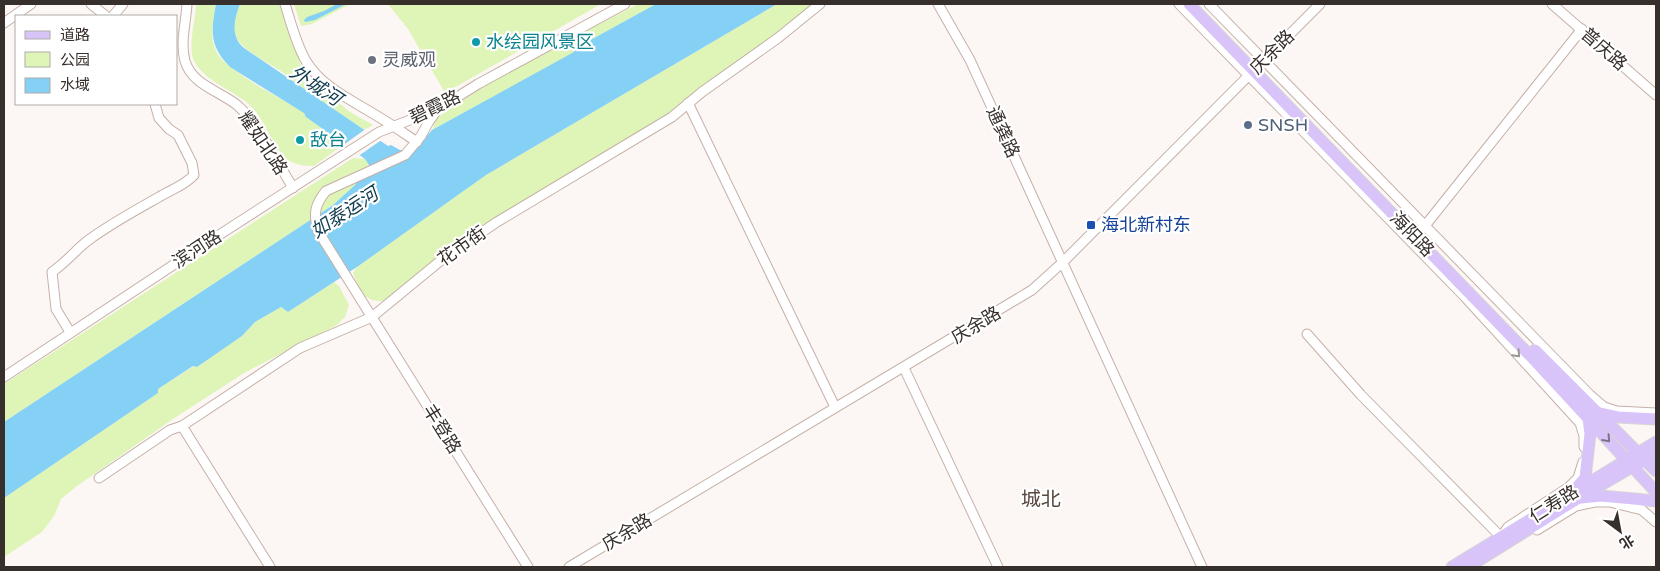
<svg xmlns="http://www.w3.org/2000/svg" width="1660" height="571" font-family="'Varela Round','Noto Sans SC',sans-serif">
<rect width="100%" height="100%" fill="#fcf7f5"/>
<g fill="#def5b7">
<path d="M196 4H216C213 20 209 37 217 53 227 71 282 99 302 111 316 120 331 133 343 145L314 166C305 166 296 165 288 160 278 154 265 123 256 112 240 91 207 85 194 61 187 47 196 20 196 4Z"/>
<path d="M240 4H280L300 63 308 77 350 112 373 125 365 130 293 82 292 79C282 72 272 65 261 59 236 43 227 35 240 4Z"/>
<polygon points="294,4 350,4 312,24 301,26"/>
<polygon points="388,4 601,4 445,93 408,29"/>
<polygon points="638,4 656,4 574,49 575,52 432,130 437,119 445,112 495,79"/>
<path d="M777 4H813L803 15 682 101 671 114 452 245 387 301C365 303 360 292 353 273L357 267 486 175Z"/>
<polygon points="353,158 365,159 369,164 355,185 333,205 4,422 4,384"/>
<polygon points="334,282 339,286 349,305 345,317 337,325 244,373 176,417 77,486 61,499 54,516 42,532 4,557 4,498 158,393 158,389 194,366 197,367 242,336 255,322 281,307 288,312"/>
</g>
<g fill="#85d0f5">
<path d="M216 4H240C234 19 230 36 244 48L388 146 391 145 400 150H415L432 130 574 52V49L656 4H777L486 175 357 267 288 312 281 307 255 322 242 336 197 367 193 366 158 389V393L4 498V422L333 205 355 185 369 165 365 159 306 117 304 113 230 67C209 46 211 31 216 4Z"/>
<polygon points="337,4 346,4 315,20 305,22 304,20 307,17 324,11"/>
</g>
<polygon fill="#fcf7f5" points="367,128 383,139 357,157 342,146"/>
<g fill="none" stroke-linecap="round" stroke-linejoin="round">
<defs>
<g id="minor">
<polyline points="91,4 106,16"/>
<path d="M187 4C186 23 180 42 185 61 192 85 220 91 237 105 260 125 277 162 293 188"/>
<path d="M285 4C291 23 296 44 306 61 323 89 356 102 382 119 394 126 405 134 417 142"/>
<polyline points="938,4 970,60 1202,567"/>
<polyline points="1179,4 1464,296 1580,423 1584,436 1584,447"/>
<polyline points="1209,4 1590,395 1604,407 1617,411 1656,413"/>
<polyline points="1552,4 1656,95"/>
<polyline points="113,16 123,4"/>
<polyline points="4,23 31,4"/>
<polyline points="688,103 835,407"/>
<path d="M437 110 428 123 421 136 405 155 326 191C315 204 313 214 318 231L528 567"/>
<polyline points="1420,232 1582,29"/>
<path d="M70 332 56 309 52 272C67 262 77 248 90 239 112 223 136 210 159 197 172 189 184 186 194 175L192 163 178 135 169 129 159 118 155 104"/>
<polyline points="1307,334 1361,395 1501,537 1508,527 1569,487 1578,478 1583,462"/>
<polyline points="904,368 998,567"/>
<polyline points="4,377 205,244 379,132 438,109 478,84 625,4"/>
<polyline points="182,426 270,567"/>
<polyline points="99,478 170,430 182,426 300,348 372,317 445,257 497,222 672,117 702,92 778,38 820,4"/>
<polyline points="1537,530 1576,506 1595,502 1610,502 1642,510 1656,522"/>
<polyline points="569,567 1032,290 1063,262 1320,4"/>
</g>
<g id="major">
<polyline points="1189,4 1534,360 1656,492"/>
<polyline points="1535,350 1656,471"/>
<polyline points="1599,413 1618,417 1656,419"/>
<polyline points="1577,487 1585,478 1590,434 1588,418"/>
<polyline points="1581,498 1601,496 1656,501"/>
<polyline points="1452,567 1656,442"/>
<polyline points="1468,567 1577,499 1656,453"/>
</g>
</defs>
<use href="#minor" stroke="#c5b0a6" stroke-width="11"/>
<use href="#major" stroke="#d7d5d5" stroke-width="13"/>
<use href="#minor" stroke="#fff" stroke-width="9"/>
<use href="#major" stroke="#d8c4f9" stroke-width="11"/>
</g>
<defs><path id="oneway-chevron" d="M-2-3.5L2.5 0L-2 3.5" fill="none" stroke-width="1.6" stroke-linecap="round" stroke-linejoin="round" transform="scale(1.25)"/></defs>
<use stroke="#9b9795" href="#oneway-chevron" transform="translate(1517 354) rotate(47)"/>
<use stroke="#7f7288" href="#oneway-chevron" transform="translate(1607 439) rotate(48)"/>
<g fill="#0f9aa8" stroke="#fff" stroke-width="2">
<circle cx="476" cy="42" r="5"/>
<circle cx="300" cy="140" r="5"/>
</g>
<circle fill="#6b7280" stroke="#fff" stroke-width="2" cx="372" cy="60" r="5"/>
<circle fill="#5c6f8a" stroke="#fff" stroke-width="2" cx="1248" cy="125" r="5"/>
<rect fill="#1a4fb4" stroke="#fff" stroke-width="2" x="1086" y="220" width="10" height="10" rx="2.5"/>
<g text-anchor="middle" stroke-width="4.5" stroke-linejoin="round" paint-order="stroke">
<g font-size="18" fill="#0d838f" stroke="#fff" text-anchor="start">
<text x="486" y="48">水绘园风景区</text>
<text x="310" y="146">敌台</text>
</g>
<g font-size="18" fill="#372f2b" stroke="#fff">
<text transform="translate(1604 49) rotate(41)" y="6">普庆路</text>
<text transform="translate(1272 52) rotate(-45)" y="6">庆余路</text>
<text transform="translate(435 107) rotate(-26)" y="6">碧霞路</text>
<text transform="translate(1003 132) rotate(65)" y="6">通龚路</text>
<text transform="translate(263 143) rotate(56)" y="6">耀如北路</text>
<text transform="translate(1412 234) rotate(46)" y="6">海阳路</text>
<text transform="translate(462 246) rotate(-35)" y="6">花市街</text>
<text transform="translate(197 249) rotate(-33)" y="6">滨河路</text>
<text transform="translate(976 325) rotate(-31)" y="6">庆余路</text>
<text transform="translate(442 429) rotate(58)" y="6">丰登路</text>
<text transform="translate(1554 504) rotate(-32)" y="6">仁寿路</text>
<text transform="translate(627 532) rotate(-31)" y="6">庆余路</text>
</g>
<g font-size="18" fill="#5b616d" stroke="#fff" text-anchor="start">
<text x="382" y="66">灵威观</text>
</g>
<g font-size="18" fill="#4e5e75" stroke="#fff" text-anchor="start">
<text x="1258" y="131">SNSH</text>
</g>
<g font-size="18" fill="#164399" stroke="#fff" text-anchor="start">
<text x="1101" y="231">海北新村东</text>
</g>
<g font-size="19" font-style="italic" fill="#103c4f" stroke="#fff">
<text transform="translate(316 85) rotate(33)" y="7">外城河</text>
<text transform="translate(344 212) rotate(-33)" y="7">如泰运河</text>
</g>
<g font-size="20" fill="#59483f" stroke="#fff">
<text x="1041" y="506">城北</text>
</g>
</g>
<rect width="1660" height="571" fill="none" stroke="#372f2b" stroke-width="10"/>
<rect x="15" y="15" width="162" height="90" fill="#ffffff" stroke="#afacaa"/>
<rect x="25" y="31" width="25" height="8" fill="#d8c4f9" stroke="#afacaa"/>
<text x="60" y="40" font-size="15" fill="#372f2b">道路</text>
<rect x="25" y="52" width="25" height="15" fill="#def5b7" stroke="#afacaa"/>
<text x="60" y="65" font-size="15" fill="#372f2b">公园</text>
<rect x="25" y="78" width="25" height="15" fill="#85d0f5" stroke="#afacaa"/>
<text x="60" y="90" font-size="15" fill="#372f2b">水域</text>
<g transform="translate(1620 531) rotate(148)" stroke="#ffffff" stroke-width="4" paint-order="stroke">
<path d="M0-4L9 19L0 12L-9 19Z" fill="#372f2b"/>
<text y="-8" font-size="14" font-weight="bold" text-anchor="middle" fill="#372f2b">北</text>
</g>
</svg>
